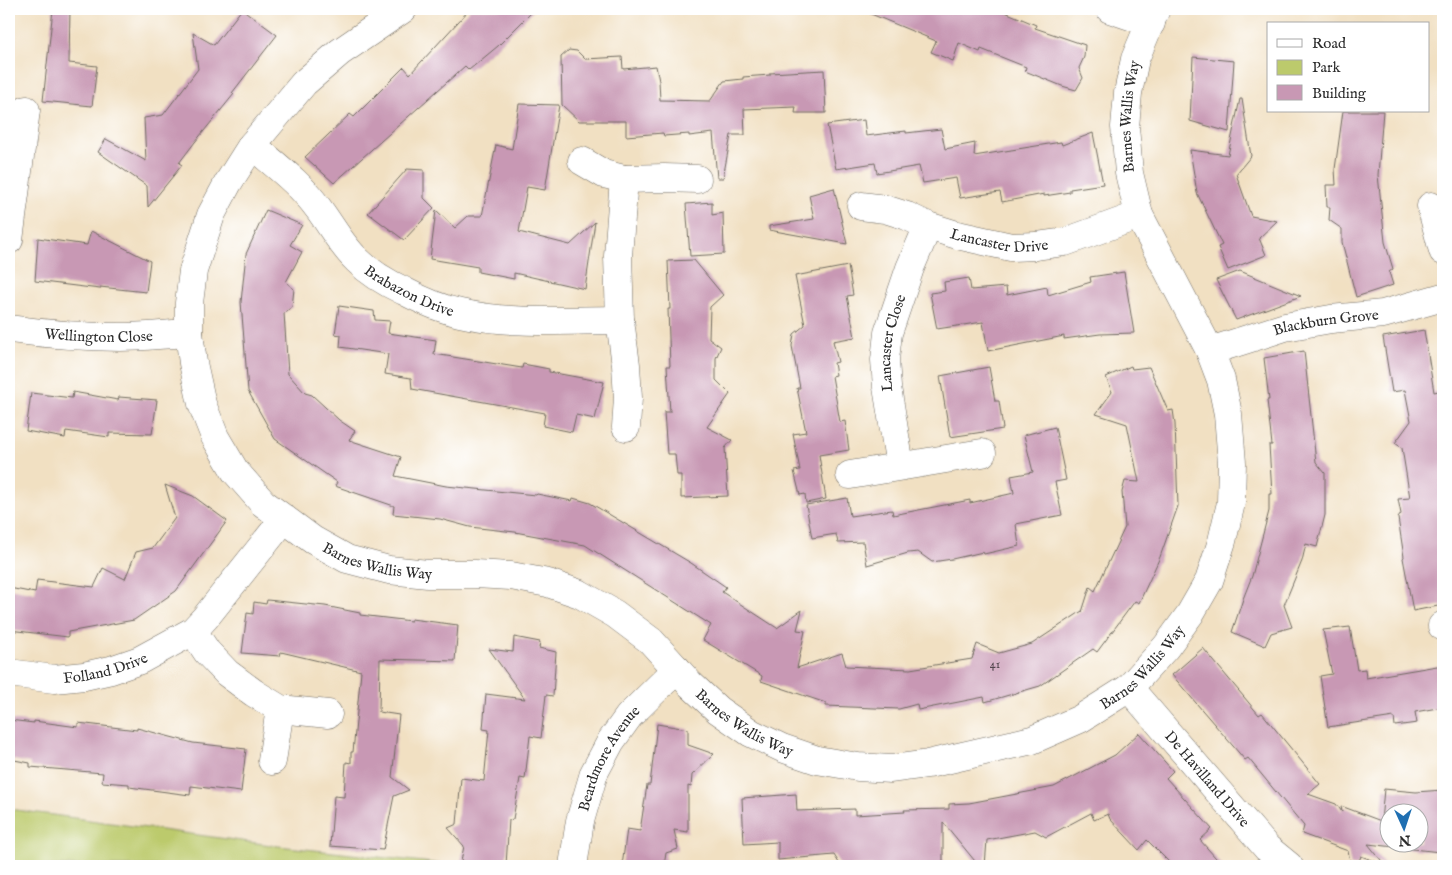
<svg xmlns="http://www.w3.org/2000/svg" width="1452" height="875" font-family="'IM FELL English',serif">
<rect width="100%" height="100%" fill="#fff"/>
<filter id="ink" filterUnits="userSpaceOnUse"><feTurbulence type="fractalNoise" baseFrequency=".02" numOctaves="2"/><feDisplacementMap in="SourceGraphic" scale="10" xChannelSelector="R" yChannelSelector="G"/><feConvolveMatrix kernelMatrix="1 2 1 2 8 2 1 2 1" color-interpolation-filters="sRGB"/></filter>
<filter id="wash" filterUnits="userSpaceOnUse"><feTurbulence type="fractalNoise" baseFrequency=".0096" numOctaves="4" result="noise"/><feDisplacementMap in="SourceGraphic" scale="20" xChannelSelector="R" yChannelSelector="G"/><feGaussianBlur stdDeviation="1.12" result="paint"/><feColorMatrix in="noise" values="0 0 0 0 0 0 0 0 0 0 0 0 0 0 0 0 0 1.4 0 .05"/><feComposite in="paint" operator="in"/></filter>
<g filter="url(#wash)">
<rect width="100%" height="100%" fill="#f1e0c2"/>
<polygon fill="#bcca6c" stroke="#747a4c" points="9,809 278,846 460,866 9,866"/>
<g id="blocks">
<g fill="#c898b4" fill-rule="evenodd">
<polygon points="53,9 70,9 69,63 97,66 92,106 43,101"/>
<polygon points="242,9 277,35 232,93 234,94 195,142 179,163 182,165 148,207 147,186 98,152 106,139 146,161 144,118 163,115 198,69 193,33 214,45"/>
<polygon points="470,9 535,9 498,46 469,70 465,66 334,183 305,157 350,114 354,117 404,67 410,74"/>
<polygon points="859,9 998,9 1036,25 1035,28 1085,45 1084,57 1079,68 1083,78 1076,90 1062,86 1025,71 1026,67 981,49 980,52 959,43 953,61 931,52 936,41"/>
<polygon points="569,50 577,51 585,59 622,57 623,69 656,66 659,81 660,100 710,101 724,81 743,79 743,77 770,75 770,73 824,70 826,113 795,113 796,107 744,109 745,135 731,135 723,178 717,178 713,133 689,136 689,134 664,136 663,133 626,136 626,121 579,121 562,105 561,57"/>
<polygon points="1193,57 1234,61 1229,132 1190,121"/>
<polygon points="1240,99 1242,99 1251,156 1236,174 1251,216 1277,221 1259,238 1266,255 1228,270 1218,247 1222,245 1197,193 1190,150 1228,155"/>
<polygon points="519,104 559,105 545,190 527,187 519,232 570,245 595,222 585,289 514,273 514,279 478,272 478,267 430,259 436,210 455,228 468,216 482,216 496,145 512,149"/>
<polygon points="1343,111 1383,111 1378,175 1385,242 1393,269 1389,272 1393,285 1356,297 1342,242 1342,229 1329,220 1330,207 1327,207 1326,185 1336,185 1335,169"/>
<polygon points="864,120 866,136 906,131 906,133 941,129 945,149 975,143 974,156 1061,142 1062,145 1093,133 1103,184 1070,189 1070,192 1044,196 1044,194 1002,202 1000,192 960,198 956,178 923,183 919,166 877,173 875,163 836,169 827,125"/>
<polygon points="407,169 424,170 424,198 434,208 404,240 368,213"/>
<polygon points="834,188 847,244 769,230 769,226 814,219 809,195"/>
<polygon points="712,202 712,215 723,213 724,254 690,256 686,204"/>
<polygon points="266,210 302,225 290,245 302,252 286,282 294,289 292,307 284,313 288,374 305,393 312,395 339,420 355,431 349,440 401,457 395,476 446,486 536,495 537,494 572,501 573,498 590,503 691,563 726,587 722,592 777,628 802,610 797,630 805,631 797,668 842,653 846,666 910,669 972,659 977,644 999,653 1032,644 1082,611 1082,612 1090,587 1095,591 1125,527 1122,492 1125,481 1139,482 1127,424 1096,414 1112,392 1106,377 1131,366 1132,369 1149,367 1168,411 1173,410 1175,424 1178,506 1160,557 1139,603 1135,601 1097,652 1093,649 1040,686 985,702 984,697 918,710 917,704 899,709 826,706 826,703 761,681 762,676 703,640 711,625 585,545 515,532 470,527 440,519 393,514 394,506 335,486 337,482 275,439 248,391 241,302 246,254"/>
<polygon points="91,231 150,261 146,292 100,287 100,289 35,281 38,238 87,245"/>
<polygon points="694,260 723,295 710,307 709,338 721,347 716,358 716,380 730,394 707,427 732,440 725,448 728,496 681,498 681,475 677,475 675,454 667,454 664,412 670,412 667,366 670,366 668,309 670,309 668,261"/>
<polygon points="848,266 853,295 847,296 855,337 833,341 838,362 834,363 836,375 832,376 840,422 845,421 849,450 819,455 826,499 806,503 805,494 800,495 794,471 800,470 793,434 806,432 797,388 800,388 792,346 794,334 805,325 795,276"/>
<polygon points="1240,271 1301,296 1236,320 1216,280"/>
<polygon points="1124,272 1134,333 1100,334 1064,339 1064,336 988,351 983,322 937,329 930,293 945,291 944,282 969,278 971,290 1006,287 1007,295 1047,287 1048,295 1091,282 1090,277"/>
<polygon points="339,306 374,311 375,320 390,321 388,333 436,340 434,354 522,368 523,364 549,369 549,372 604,382 595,419 576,415 572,432 543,426 545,413 412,389 411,378 385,374 388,354 340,347 341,335 335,334"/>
<polygon points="1424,330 1434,392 1443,390 1443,605 1413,611 1403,558 1404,557 1398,518 1401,514 1398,499 1410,498 1402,448 1395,443 1411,421 1405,390 1392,392 1383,337"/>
<polygon points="1304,351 1316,462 1325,473 1325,515 1317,547 1306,544 1302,561 1284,605 1292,627 1271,633 1265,646 1232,632 1243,599 1252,576 1269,511 1269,494 1272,494 1269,445 1272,445 1267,400 1269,400 1264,358"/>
<polygon points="989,367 995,401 999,401 1003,429 950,437 940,376"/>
<polygon points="73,392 118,400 119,397 157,400 152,434 109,433 109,437 66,431 65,438 26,431 31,393 72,398"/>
<polygon points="1055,427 1066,480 1055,482 1062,515 1016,524 1019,546 984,554 983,552 952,559 932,562 918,552 908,553 867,565 863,542 838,543 836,534 812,538 806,505 847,498 850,516 892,510 893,515 970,500 970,503 1014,493 1011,476 1033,472 1024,435"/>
<polygon points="165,485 193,496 227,521 176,591 134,620 68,632 68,637 9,630 9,588 35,593 37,580 94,587 103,568 125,579 136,552 153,548 175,518"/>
<polygon points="267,600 325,606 360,613 360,615 411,621 411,619 458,625 455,661 380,659 379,712 399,715 392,777 409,790 394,796 383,850 330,846 334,796 344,797 346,762 351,763 351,752 353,752 361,671 281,652 280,656 242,653 247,613 253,614 254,602 266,604"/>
<polygon points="1350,627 1357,670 1365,669 1366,678 1443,665 1443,707 1415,712 1417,723 1395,726 1394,717 1328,727 1320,676 1332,674 1323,630"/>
<polygon points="514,637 540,642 539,648 556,652 553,696 546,695 541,738 530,736 525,779 520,778 513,819 509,820 506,865 461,861 464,846 448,828 457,824 461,778 484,781 489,730 483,729 486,694 525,699 489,649 513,652"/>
<path d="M1203 648 1259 715 1262 713 1320 784 1308 794 1336 804 1342 812 1341 806 1381 821 1384 789 1416 792 1443 790V846H1442L1440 852 1368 844 1385 865 1361 856 1357 866H1351L1348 851 1302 834 1304 826 1248 758 1245 760 1172 675ZM1390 812H1420V842H1390Z"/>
<polygon points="9,720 34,723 34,721 78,727 78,723 137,730 137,728 193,743 246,749 241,792 191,786 190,795 129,787 129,784 102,782 103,773 30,767 30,763 9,759"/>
<polygon points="657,724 688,729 688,745 714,754 692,775 691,787 688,786 688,832 674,830 678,849 666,853 664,866 622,866 627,829 640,831 647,785 650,785"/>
<polygon points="1139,733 1173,771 1166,778 1212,829 1200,840 1223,866 1173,866 1147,840 1139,850 1110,819 1108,814 1094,820 1091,813 1046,837 1035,831 987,840 985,866 979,866 943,822 943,866 841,866 834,855 778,860 778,842 744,844 742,798 796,794 797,811 855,809 855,815 905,812 904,810 949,809 949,804 969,803 1054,787 1115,755"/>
</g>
</g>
</g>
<g filter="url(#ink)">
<use href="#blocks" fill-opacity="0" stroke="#706a60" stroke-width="1"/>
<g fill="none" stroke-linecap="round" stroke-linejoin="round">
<defs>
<g id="minor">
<path id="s1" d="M403 9 340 52 304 83 252 145 228 183 211 215 193 271 189 303V333L193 363 202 404 215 437 235 471 263 503 313 540 347 559 389 570 428 574H475L511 576 548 583 580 594 615 614 651 641 690 684 718 710 751 733 782 748 817 760 858 767 891 769 928 764 1032 740 1080 719 1129 688 1166 647 1190 614 1209 581 1222 541 1231 503 1232 463 1228 414 1221 380 1210 351 1139 215 1129 173 1125 127 1128 93 1135 59 1156 9"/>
<polyline points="1110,9 1151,23"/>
<path id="s2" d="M252 145C275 165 300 183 318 208 331 225 341 245 357 260 370 273 387 283 404 291 421 300 441 309 460 313 512 325 567 320 620 320"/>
<polyline points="582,161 604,174 624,179 664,178 697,179"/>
<polyline points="624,179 618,256 620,320 626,365 628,398 626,427"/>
<path id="s3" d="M861 206 885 209 907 216 928 226 957 235 1011 247 1036 246 1065 242 1139 215"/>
<polyline points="1431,206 1443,251"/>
<polyline points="9,240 26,110"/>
<path id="s4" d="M9 329C46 334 83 337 120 337 143 337 166 334 189 333"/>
<path id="s5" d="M1210 351 1285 327 1331 319 1383 314 1443 297"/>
<path id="s6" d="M900 466 887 387 885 360 888 333 910 268 928 226"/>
<polyline points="850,475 982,453"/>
<polyline points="1442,626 1443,626"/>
<polyline points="193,631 207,652 227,673 254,693 280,709 328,714"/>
<path id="s7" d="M9 673 54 679 84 676 111 670 140 660 193 631 205 618 284 519"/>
<path id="s8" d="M1129 688 1267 848 1289 866"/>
<polyline points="272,761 280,709"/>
<path id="s9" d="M573 866 580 821 594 773 611 741 629 716 677 669"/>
</g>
</defs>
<use href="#minor" stroke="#706a60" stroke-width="29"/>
<use href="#minor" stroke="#fff" stroke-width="28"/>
</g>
</g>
<g text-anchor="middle" stroke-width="5" stroke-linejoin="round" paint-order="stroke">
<g font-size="12" fill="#52464d">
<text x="995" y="668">41</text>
</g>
<g font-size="15" fill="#2b2b2b" stroke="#fff">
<text dy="5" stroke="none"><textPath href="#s1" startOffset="2181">Barnes Wallis Way</textPath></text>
<text dy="5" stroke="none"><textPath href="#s3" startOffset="144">Lancaster Drive</textPath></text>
<text dy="5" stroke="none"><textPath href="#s2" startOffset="218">Brabazon Drive</textPath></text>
<text dy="5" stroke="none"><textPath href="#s5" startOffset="120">Blackburn Grove</textPath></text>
<text dy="5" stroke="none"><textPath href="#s4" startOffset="90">Wellington Close</textPath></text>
<text dy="5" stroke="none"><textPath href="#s6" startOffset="125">Lancaster Close</textPath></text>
<text dy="5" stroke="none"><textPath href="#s1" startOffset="728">Barnes Wallis Way</textPath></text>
<text dy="5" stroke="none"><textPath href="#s1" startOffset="1581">Barnes Wallis Way</textPath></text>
<text dy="5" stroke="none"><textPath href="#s7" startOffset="98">Folland Drive</textPath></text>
<text dy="5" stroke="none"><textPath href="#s1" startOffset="1146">Barnes Wallis Way</textPath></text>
<text dy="5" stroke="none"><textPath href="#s9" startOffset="115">Beardmore Avenue</textPath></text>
<text dy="5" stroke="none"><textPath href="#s8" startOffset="120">De Havilland Drive</textPath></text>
</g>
</g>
<rect width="1452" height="875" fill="none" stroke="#fff" stroke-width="30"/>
<rect x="1267" y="22" width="162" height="90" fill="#ffffff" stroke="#aaaaaa"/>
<rect x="1277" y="39" width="25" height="8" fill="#ffffff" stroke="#aaaaaa"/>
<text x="1312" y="48" font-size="15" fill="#2b2b2b">Road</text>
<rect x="1277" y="60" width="25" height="15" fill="#bcca6c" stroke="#aaaaaa"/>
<text x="1312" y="72" font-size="15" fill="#2b2b2b">Park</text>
<rect x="1277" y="85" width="25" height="15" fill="#c898b4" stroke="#aaaaaa"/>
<text x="1312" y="98" font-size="15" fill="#2b2b2b">Building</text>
<g transform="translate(1404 828) rotate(177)"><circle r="24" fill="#ffffff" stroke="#aaaaaa"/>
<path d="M0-4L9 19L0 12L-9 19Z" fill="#1f6fb2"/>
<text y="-8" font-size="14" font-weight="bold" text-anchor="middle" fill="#2b2b2b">N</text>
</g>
</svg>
